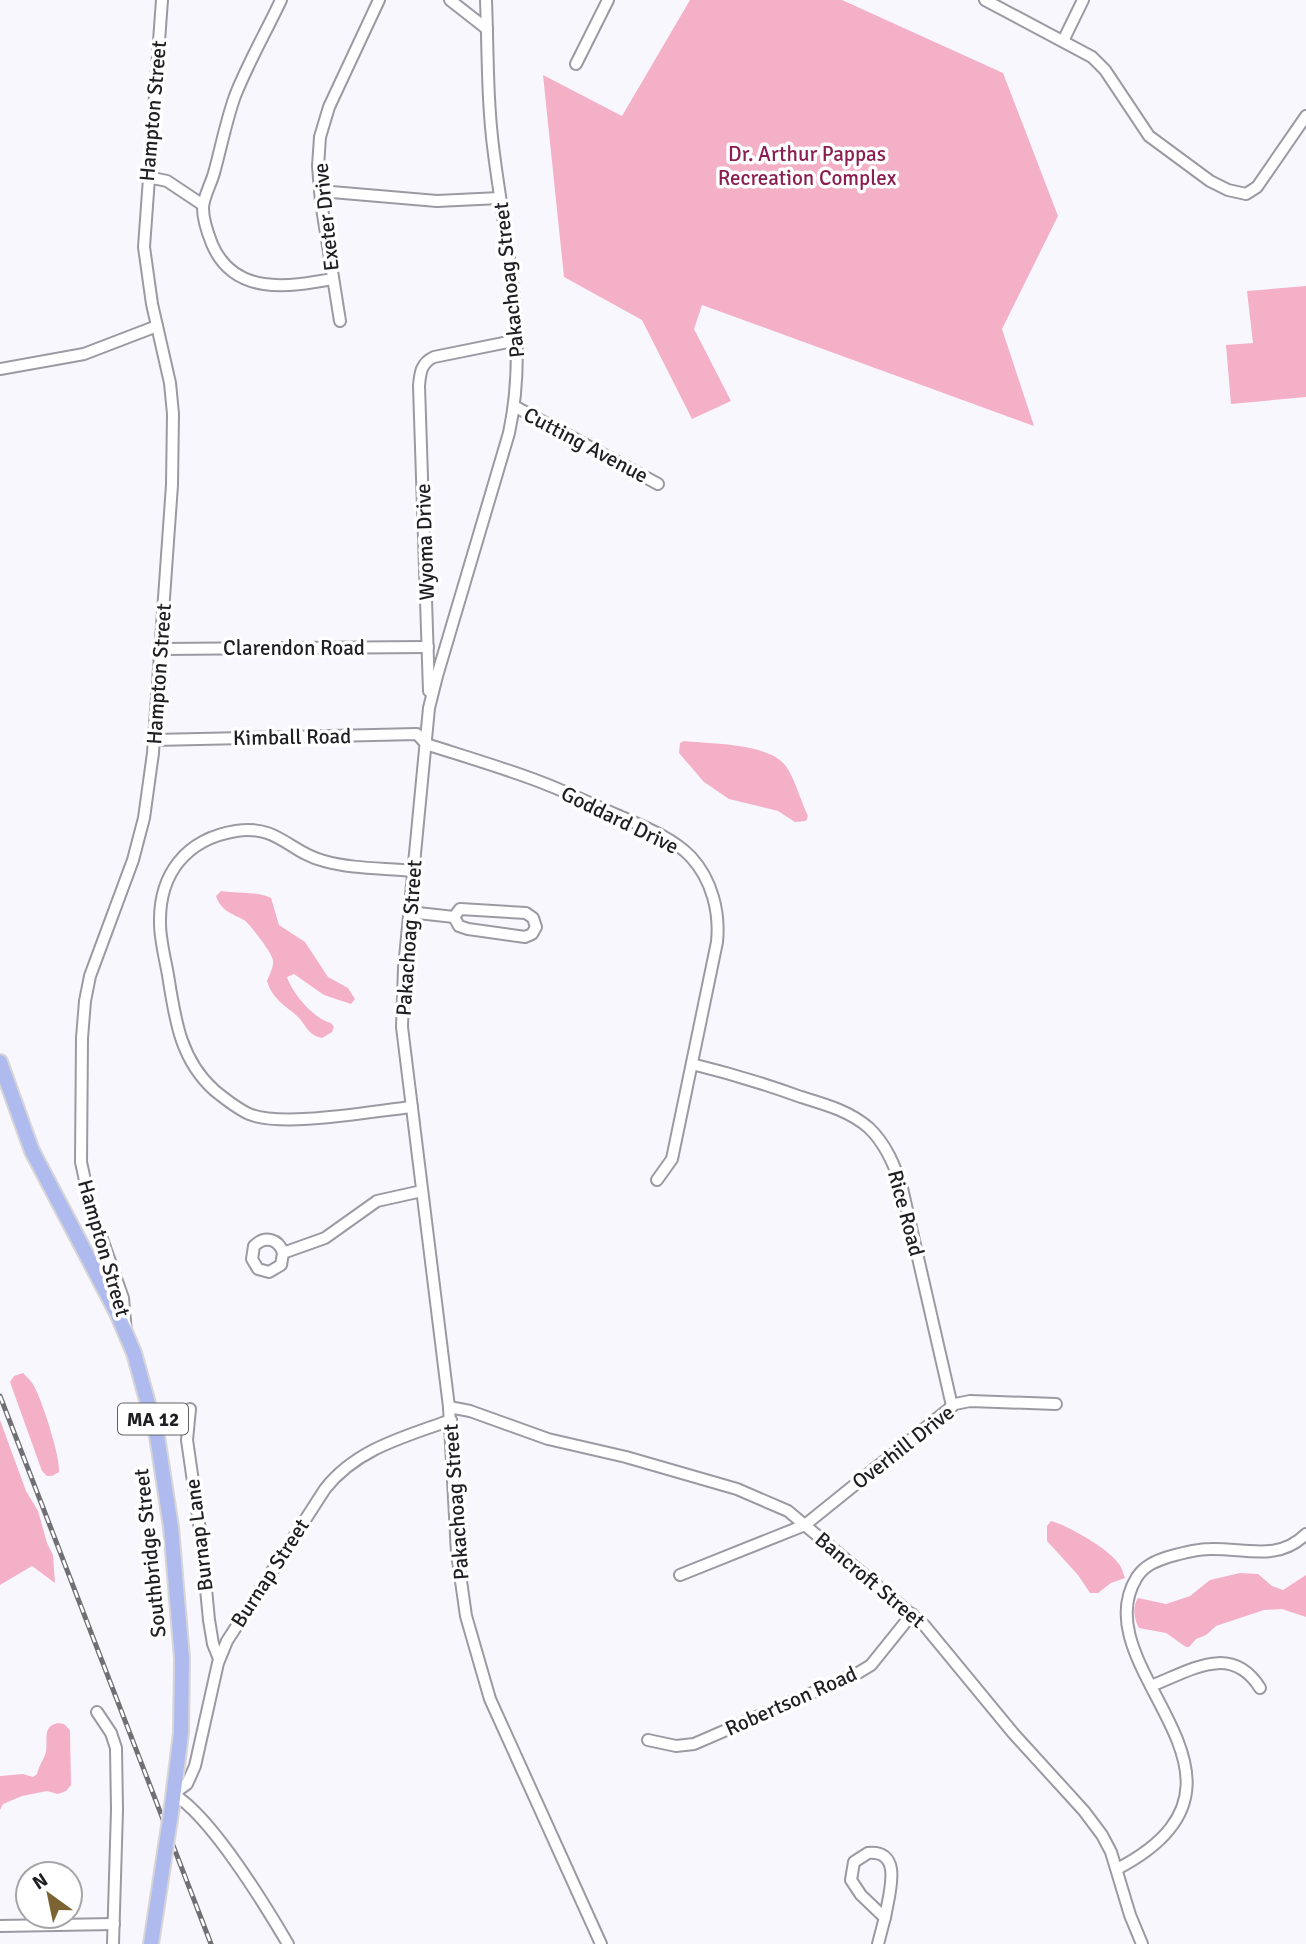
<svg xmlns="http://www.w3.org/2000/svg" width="1306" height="1944" font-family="Signika,sans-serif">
<rect width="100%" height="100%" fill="#f9f7fe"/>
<g fill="#f3b0c6">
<polygon points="690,0 842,0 1003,73 1058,216 1002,329 1034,426 702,305 694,329 731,401 692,419 642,320 564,277 543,75 622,116"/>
<polygon points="1306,286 1306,397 1231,404 1226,345 1253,343 1247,291"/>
<path d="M684 741C711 744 767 743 785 765 795 778 800 800 808 816L806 821 795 822 778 811 729 799 704 782 679 753 680 743Z"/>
<path d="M221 891C238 894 256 891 271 898L279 925 305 942 328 977 348 988 355 999 351 1004 324 995 294 974 287 977C292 993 314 1019 331 1023L334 1027 332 1032 322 1038C307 1035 306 1024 297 1016 284 1004 273 1000 267 981 269 975 274 967 273 960 272 953 250 924 244 920 231 913 221 911 216 896Z"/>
<path d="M23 1373C27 1377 32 1382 34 1386 42 1400 61 1459 59 1472L52 1476H47L42 1471 10 1382 14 1376Z"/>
<polygon points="0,1420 26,1491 38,1511 47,1543 53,1555 55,1583 32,1566 0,1585"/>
<path d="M1051 1521C1067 1525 1109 1549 1118 1563 1122 1567 1123 1573 1125 1578L1111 1583 1098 1593H1090L1078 1575 1047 1541V1526Z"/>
<path d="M1240 1573 1258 1574 1272 1586 1283 1590 1306 1575V1617L1282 1609 1264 1610 1216 1626 1206 1635 1196 1639 1189 1647H1186L1166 1633 1139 1628C1134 1619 1132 1607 1138 1598L1166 1604 1190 1596 1210 1580Z"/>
<path d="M58 1723 64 1724 70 1730 71 1785 66 1791 58 1794 47 1791 22 1796 3 1804 0 1810V1776L23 1774 33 1777 37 1774C39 1765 44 1759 46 1752 48 1739 42 1726 58 1723Z"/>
</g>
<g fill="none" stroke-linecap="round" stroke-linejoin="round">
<defs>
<g id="minor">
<path d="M281 0C266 32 248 63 235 96 226 121 221 148 214 173 211 184 203 198 203 208 203 220 208 234 212 244 234 296 288 287 333 279"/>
<polyline points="450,0 487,29"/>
<path d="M486 0C488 51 487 103 494 154 506 247 529 340 509 433L437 676 429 708 404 968 402 1027 449 1407 457 1553 466 1616 490 1699 601 1944"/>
<polyline points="985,0 1092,57 1105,70 1149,136 1210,181 1228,190 1246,194 1257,187 1306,116"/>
<polyline points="1063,41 1083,0"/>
<polyline points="576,64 608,0"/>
<polyline points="148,177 167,181 203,205"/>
<polyline points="320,191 437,201 500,198"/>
<polyline points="340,321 321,202 318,166 320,137 329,107 379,0"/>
<polyline points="0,369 84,354 157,326"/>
<polyline points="514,406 658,484"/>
<polyline points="161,649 428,647"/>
<path d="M429 691 419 386C420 373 421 363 434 357L518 340"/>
<path d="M154 740 417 734 426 744C463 756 501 767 538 781 565 791 591 804 617 815 642 826 672 837 691 857 712 880 720 912 717 942L672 1159 657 1180"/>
<polyline points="409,912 454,917 460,909 526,913 533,918 536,927 532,934 525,937 468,929 459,926 454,917"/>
<path d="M692 1064C729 1073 765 1084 801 1097 824 1104 850 1111 869 1128 886 1144 895 1166 902 1188L952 1406"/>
<path d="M412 1107C372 1111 283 1128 249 1114 236 1108 225 1099 214 1090 180 1059 175 1019 168 975 165 958 160 940 160 923 159 874 186 839 236 831 278 824 290 853 324 861 352 869 384 868 413 871"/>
<path d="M283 1253 281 1265 269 1272 258 1269 252 1259 254 1246C265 1235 279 1239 283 1253L325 1238 377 1201 422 1191"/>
<polyline points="126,1332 123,1298 91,1208 81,1162 82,1038 85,1001 90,976 133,860 144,818 153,753 172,485 173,414 170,383 152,304 144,247 162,0"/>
<polyline points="449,1407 470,1411 548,1439 626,1457 737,1489 788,1511 924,1625 1013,1733 1084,1811 1102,1835 1111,1852 1130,1915 1142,1944"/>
<polyline points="190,1409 187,1440 201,1537 209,1620 213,1644 219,1659"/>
<polyline points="680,1575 805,1525 955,1404 970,1401 1056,1404"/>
<path d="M1151 1686C1190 1671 1231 1642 1260 1688"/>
<polyline points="97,1712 111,1733 116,1748 117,1810 113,1944"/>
<polyline points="648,1740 676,1746 694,1744 858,1673 871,1665 912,1614"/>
<path d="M1117 1869C1290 1779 1079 1669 1137 1577 1145 1565 1156 1561 1168 1557 1182 1553 1196 1549 1210 1549 1245 1548 1278 1562 1306 1534"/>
<polyline points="0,1926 114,1924"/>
<path d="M288 1944C265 1905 210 1815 173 1794L187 1784 195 1766 218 1663 227 1641 325 1489C356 1449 404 1437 451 1420"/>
<path d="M878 1944 884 1921 885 1918C888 1896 905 1850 868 1853L854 1862 851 1880 861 1895 885 1918"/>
</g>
<g id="major">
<polyline points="0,1062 32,1151 117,1313 134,1353 157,1436 171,1527 182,1658 181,1733 172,1806"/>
<polyline points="151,1944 165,1852"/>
</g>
</defs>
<use href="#minor" stroke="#9c99a3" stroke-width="14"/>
<use href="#major" stroke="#d7d6d7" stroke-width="18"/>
<use href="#minor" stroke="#fff" stroke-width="10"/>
<use href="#major" stroke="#afbbee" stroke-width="14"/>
<defs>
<polyline id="rail" points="0,1396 211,1944"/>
</defs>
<use href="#rail" stroke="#706f74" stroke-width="5"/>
<use href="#rail" stroke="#fff" stroke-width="2.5" stroke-dasharray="8" stroke-linecap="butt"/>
<defs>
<polyline id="major-bridge" points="165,1852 172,1806"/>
</defs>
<use href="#major-bridge" stroke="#d7d6d7" stroke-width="18" stroke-linecap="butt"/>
<use href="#major-bridge" stroke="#afbbee" stroke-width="14"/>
</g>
<g text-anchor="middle" stroke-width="7" stroke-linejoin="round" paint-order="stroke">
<rect fill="#fff" stroke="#626264" stroke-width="2" x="118" y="1403.5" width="70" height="31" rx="5"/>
<g font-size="19" font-weight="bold" fill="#1f1e22">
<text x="153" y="1426">MA 12</text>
</g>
<g font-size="21" fill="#1f1e22" stroke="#fff">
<text transform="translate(153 111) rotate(-85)" y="7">Hampton Street</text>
<text transform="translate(326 217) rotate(-96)" y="7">Exeter Drive</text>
<text transform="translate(509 280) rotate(-96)" y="7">Pakachoag Street</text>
<text transform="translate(586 445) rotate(28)" y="7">Cutting Avenue</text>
<text transform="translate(425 542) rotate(-92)" y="7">Wyoma Drive</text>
<text x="294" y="655">Clarendon Road</text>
<text transform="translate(159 674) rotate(-86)" y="7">Hampton Street</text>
<text transform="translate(292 737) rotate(-1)" y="7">Kimball Road</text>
<text transform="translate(620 820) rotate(26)" y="7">Goddard Drive</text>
<text transform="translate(409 938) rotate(-86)" y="7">Pakachoag Street</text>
<text transform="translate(906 1213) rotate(75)" y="7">Rice Road</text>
<text transform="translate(104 1248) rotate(74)" y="7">Hampton Street</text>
<text transform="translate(903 1447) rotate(-38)" y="7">Overhill Drive</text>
<text transform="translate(456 1502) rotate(-94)" y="7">Pakachoag Street</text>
<text transform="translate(199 1535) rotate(-97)" y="7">Burnap Lane</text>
<text transform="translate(150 1553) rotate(-96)" y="7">Southbridge Street</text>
<text transform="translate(270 1573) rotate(-57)" y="7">Burnap Street</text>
<text transform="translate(870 1580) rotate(40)" y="7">Bancroft Street</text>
<text transform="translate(791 1701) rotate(-24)" y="7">Robertson Road</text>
</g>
<g font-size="21" fill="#8c1d51" stroke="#fff">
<text x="807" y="161">Dr. Arthur Pappas<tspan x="807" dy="24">Recreation Complex</tspan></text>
</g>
</g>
<g transform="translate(49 1895) rotate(327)"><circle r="33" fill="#ffffff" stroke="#a5a5a7" stroke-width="2"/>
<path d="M0-5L12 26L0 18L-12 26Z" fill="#7b6334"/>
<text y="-10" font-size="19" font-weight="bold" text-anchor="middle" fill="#1f1e22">N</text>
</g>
</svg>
